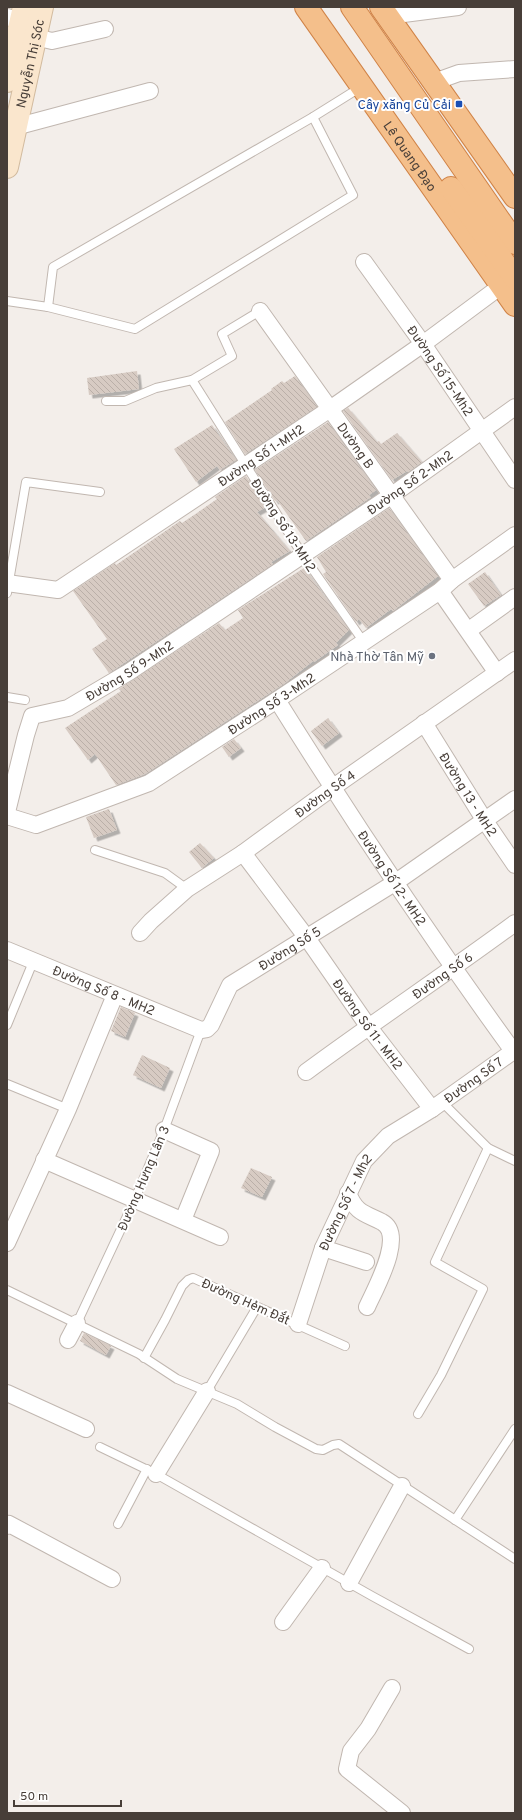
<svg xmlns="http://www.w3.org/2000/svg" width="522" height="1820" font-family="Overpass,sans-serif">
<defs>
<pattern id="building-back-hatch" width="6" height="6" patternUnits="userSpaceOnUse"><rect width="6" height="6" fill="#d7cbc3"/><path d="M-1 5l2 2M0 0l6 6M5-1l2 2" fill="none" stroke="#baafa8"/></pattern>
<filter id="shadow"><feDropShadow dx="3.5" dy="3.5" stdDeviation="0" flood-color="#0004"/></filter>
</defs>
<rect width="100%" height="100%" fill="#f3eeea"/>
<g fill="url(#building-back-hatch)" filter="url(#shadow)">
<polygon points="137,371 139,389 89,395 87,378"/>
<polygon points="295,376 317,407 245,454 225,422 272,390 271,389 282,381 284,383"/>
<polygon points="348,408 377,442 379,441 381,444 397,433 422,462 408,472 407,471 392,480 343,411"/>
<polygon points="328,422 376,490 369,495 371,497 306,541 277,500 275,501 255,470"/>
<polygon points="212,425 236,460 220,470 217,466 196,482 174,449"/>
<polygon points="246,476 266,507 257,512 290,551 271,562 273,564 109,673 92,649 107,639 73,591 115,563 116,565 180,521 182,523 197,513 217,499 215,497"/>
<polygon points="389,508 438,576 398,607 393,611 391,609 366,628 359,619 356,622 323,574 326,572 317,557"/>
<polygon points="304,568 349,630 336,643 338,645 314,662 313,661 285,683 145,774 116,785 95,754 88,760 65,728 121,691 119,689 219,623 225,630 243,618 238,610"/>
<polygon points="485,572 501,595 484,606 468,584"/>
<polygon points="328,718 339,733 322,746 311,731"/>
<polygon points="234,739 241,748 229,757 222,747"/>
<polygon points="109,809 117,830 94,838 86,817"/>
<polygon points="200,843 214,858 202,868 189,852"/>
<polygon points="121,1007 135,1013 125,1037 111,1031"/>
<polygon points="142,1055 170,1068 161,1088 133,1075"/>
<polygon points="251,1168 272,1177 262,1197 241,1188"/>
<polygon points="84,1333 111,1346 106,1355 80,1341"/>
</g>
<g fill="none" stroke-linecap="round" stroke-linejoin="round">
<defs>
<g id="service">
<polyline points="7,301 48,307 53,267 313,117 361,87"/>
<polyline points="48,307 135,329 353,195 313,117"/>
<polyline points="192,380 232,356 222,334 260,311"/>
<polyline points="106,401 125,401 156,388 192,380 302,554 363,641"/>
<polyline points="7,593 26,482 100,492"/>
<polyline points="7,697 25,700"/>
<polyline points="95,850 165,873 187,889"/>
<polyline points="7,1025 33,962"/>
<polyline points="7,1084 68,1109"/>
<polyline points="442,1102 488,1148 515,1161"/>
<polyline points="7,1290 139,1354 177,1379 237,1404 275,1427 316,1449 323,1450 333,1445 339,1444 515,1559"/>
<polyline points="77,1323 135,1199 164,1130 201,1030"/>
<polyline points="144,1358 165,1320 182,1286 188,1280 193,1278 345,1346"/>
<polyline points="207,1391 257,1307"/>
<polyline points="418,1414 441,1375 483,1289 435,1262 488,1148"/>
<polyline points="100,1447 156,1474 372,1596 469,1649"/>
<polyline points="455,1520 515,1429"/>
<polyline points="118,1524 147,1469"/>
</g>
<g id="minor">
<polyline points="388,16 458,7"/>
<polyline points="7,17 21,21"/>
<polyline points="35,37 52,41 105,29"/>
<polyline points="434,82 459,73 515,69"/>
<polyline points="15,127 150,91"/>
<path id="s1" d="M364 262 423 344 515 480"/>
<path id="s2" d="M260 311 452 580"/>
<path id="s3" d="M7 583 58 590 330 409 423 344 501 286"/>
<polyline points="440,591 497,673"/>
<polyline points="469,630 515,597"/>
<path id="s4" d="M277 700C352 820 430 937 513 1051"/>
<path id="s5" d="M424 723 485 821 515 865"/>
<path id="s6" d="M7 812 26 735 32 716 68 708 129 672 392 495 515 407"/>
<path id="s7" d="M7 816 36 825 149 783 277 700 440 591 452 580 515 535"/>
<path id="s8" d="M243 853 307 938 368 1026 432 1109"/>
<path id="s9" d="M140 933 151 921 187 889 243 853 332 788 515 660"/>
<path id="s10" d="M7 950 201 1030 207 1029 211 1025 230 985 396 882 515 799"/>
<path id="s11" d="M306 1072C375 1021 446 974 515 923"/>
<polyline points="164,1130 211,1151 183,1220"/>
<polyline points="44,1160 220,1237"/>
<path d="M348 1193C356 1213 364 1213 382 1222 406 1235 375 1289 367 1307"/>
<polyline points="7,1243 68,1109 115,995"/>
<polyline points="323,1248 366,1262"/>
<path id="s12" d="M298 1324 323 1248 364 1161 388 1136 432 1109 515 1050"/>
<polyline points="68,1340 77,1323"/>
<polyline points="7,1393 86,1429"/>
<polyline points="156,1474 207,1391"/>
<polyline points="7,1526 9,1524 112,1579"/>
<polyline points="349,1583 402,1486"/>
<polyline points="283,1622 322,1568"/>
<polyline points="392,1688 368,1729 351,1751 347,1769 402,1813"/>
</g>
<g id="secondary">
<polyline points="7,81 24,7"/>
<path id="s13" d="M7 167 42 7"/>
</g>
<g id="trunk">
<path id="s14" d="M306 7 515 305"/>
<polyline points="352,7 515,243"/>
<polyline points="381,7 515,197"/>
<polyline points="451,188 515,278"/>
</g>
</defs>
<use href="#service" stroke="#c1b7b0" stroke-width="10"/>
<use href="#minor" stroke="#c1b7b0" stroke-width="18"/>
<use href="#secondary" stroke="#d2bb9f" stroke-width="24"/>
<use href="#trunk" stroke="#d08347" stroke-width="24"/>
<use href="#service" stroke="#fff" stroke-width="8"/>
<use href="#minor" stroke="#fff" stroke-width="16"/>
<use href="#secondary" stroke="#fae6cd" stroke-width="22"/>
<use href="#trunk" stroke="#f4bf8b" stroke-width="22"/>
</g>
<rect fill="#1a4fb4" stroke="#fff" stroke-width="1.5" x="455" y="100" width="8" height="8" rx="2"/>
<circle fill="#6b7280" stroke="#fff" stroke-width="1.5" cx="432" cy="656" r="4"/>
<g text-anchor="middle" stroke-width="4" stroke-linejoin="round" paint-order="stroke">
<g font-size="13" fill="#473e38" stroke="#fff">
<text dy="5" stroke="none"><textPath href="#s13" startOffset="106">Nguyễn Thị Sóc</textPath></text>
<text dy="5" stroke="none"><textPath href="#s14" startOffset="182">Lê Quang Đạo</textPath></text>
<text dy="5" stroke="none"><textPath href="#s1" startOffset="133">Đường Số 15-Mh2</textPath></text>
<text dy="5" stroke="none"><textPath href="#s2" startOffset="165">Dường B</textPath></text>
<text dy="5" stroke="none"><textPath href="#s3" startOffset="295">Đường Số 1-MH2</textPath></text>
<text dy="5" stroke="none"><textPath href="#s6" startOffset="546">Đường Số 2-Mh2</textPath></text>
<text transform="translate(284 525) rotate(57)" y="5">Đường Số 13-MH2</text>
<text dy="5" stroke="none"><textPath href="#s6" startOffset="208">Đường Số 9-Mh2</textPath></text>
<text dy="5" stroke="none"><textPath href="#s7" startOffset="297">Đường Số 3-Mh2</textPath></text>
<text dy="5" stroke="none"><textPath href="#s9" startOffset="232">Đường Số 4</textPath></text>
<text dy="5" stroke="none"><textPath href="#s5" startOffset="84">Đường 13 - MH2</textPath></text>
<text dy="5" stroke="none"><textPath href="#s4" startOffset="212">Đường Số 12- MH2</textPath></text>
<text dy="5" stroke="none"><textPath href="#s10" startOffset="336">Đường Số 5</textPath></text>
<text dy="5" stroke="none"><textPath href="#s11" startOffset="167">Đường Số 6</textPath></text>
<text dy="5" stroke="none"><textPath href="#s10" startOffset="105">Đường Số 8 - MH2</textPath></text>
<text dy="5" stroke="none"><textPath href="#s8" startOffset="212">Đường Số 11- MH2</textPath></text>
<text dy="5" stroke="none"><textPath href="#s12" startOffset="313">Đường Số 7</textPath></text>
<text transform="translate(143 1178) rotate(-67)" y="5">Đường Hưng Lân 3</text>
<text dy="5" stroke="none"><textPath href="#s12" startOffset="131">Đường Số 7 - Mh2</textPath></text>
<text transform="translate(246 1301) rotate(24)" y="5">Đường Hẻm Đắt</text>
</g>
<g font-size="13" fill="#164399" stroke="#fff" text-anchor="end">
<text x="451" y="109">Cây xăng Củ Cải</text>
</g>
<g font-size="13" fill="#5b616d" stroke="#fff" text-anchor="end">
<text x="424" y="661">Nhà Thờ Tân Mỹ</text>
</g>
</g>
<rect width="522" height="1820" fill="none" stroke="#473e38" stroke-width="16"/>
<path d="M14 1800v6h107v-6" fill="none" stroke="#473e38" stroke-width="2"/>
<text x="20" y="1800" font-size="12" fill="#473e38" stroke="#ffffff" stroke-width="3" paint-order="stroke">50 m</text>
</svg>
